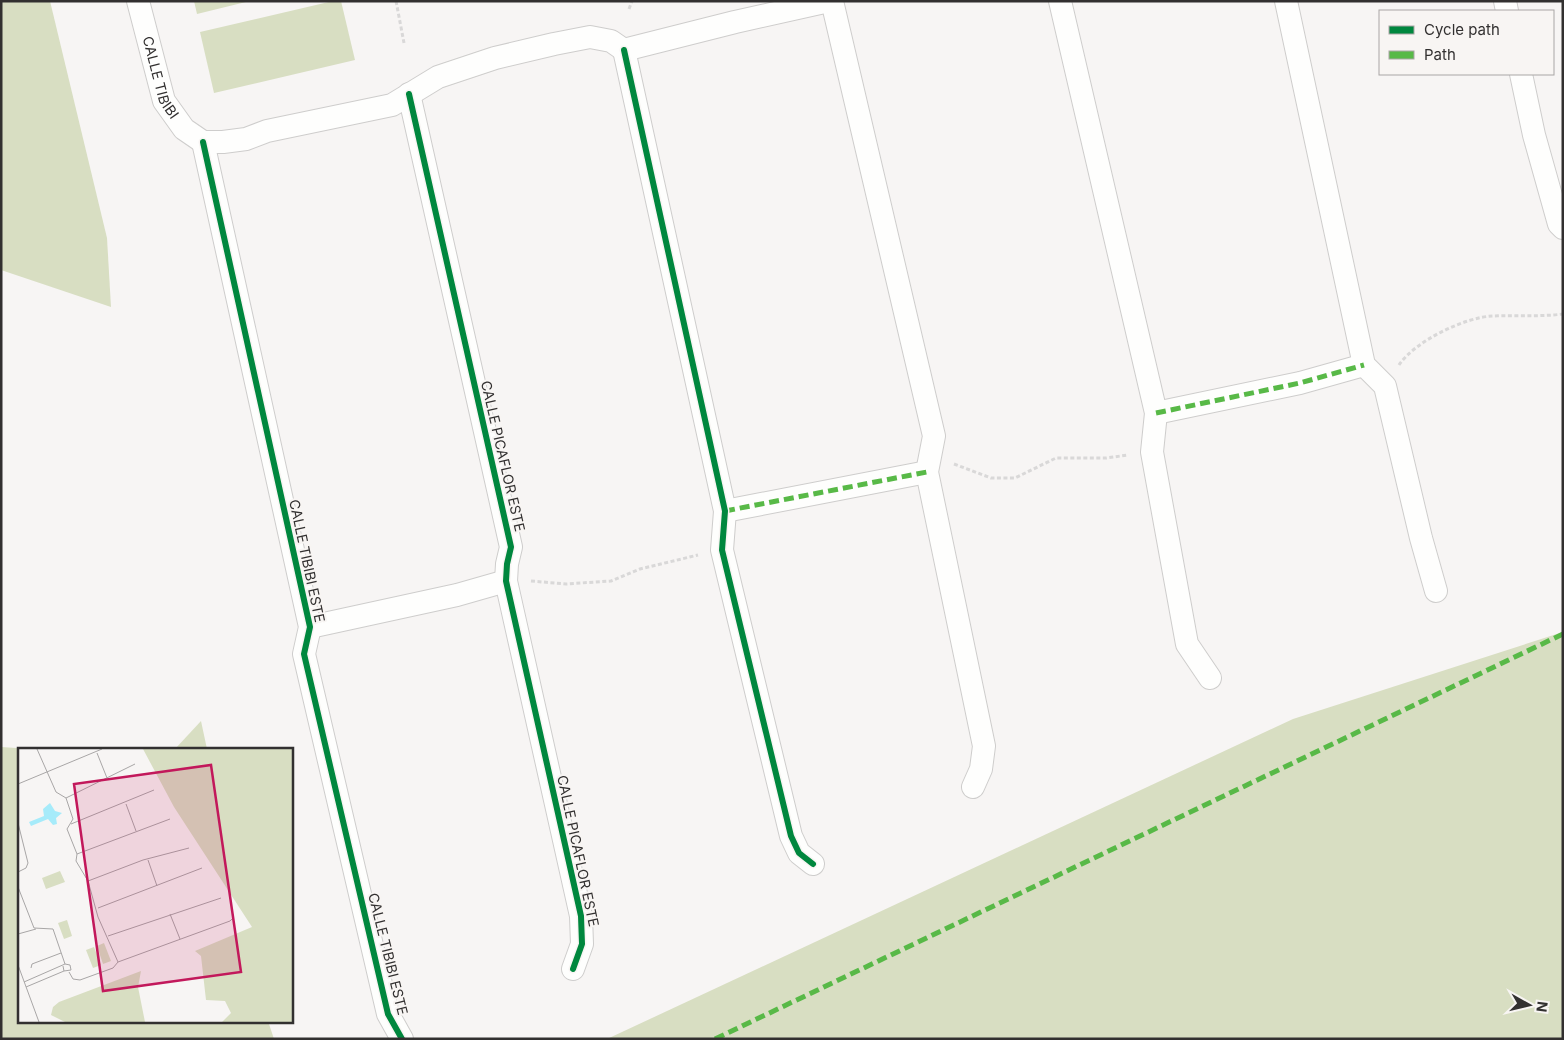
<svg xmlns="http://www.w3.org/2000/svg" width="1564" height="1040" font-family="Inter,sans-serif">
<rect width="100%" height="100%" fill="#f7f5f4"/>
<g fill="#d8dec2">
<polygon points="1,1 50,1 107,238 111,307 1,270"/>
<polygon points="194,1 250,1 197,14"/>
<polygon points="333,1 341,1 355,60 214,93 200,32"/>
<polygon points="1563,632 1563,1039 607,1039 1293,719"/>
<polygon points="201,721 207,749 175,749"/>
<polygon points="1,747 32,749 19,749 19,1021 268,1021 274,1039 1,1039"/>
</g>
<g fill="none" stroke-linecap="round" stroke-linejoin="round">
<defs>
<g id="minor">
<path id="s1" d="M138 1 164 101 184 129 203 142"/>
<polyline points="832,1 934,436 927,472 984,746 981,769 973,787"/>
<polyline points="1060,1 1156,413 1152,452 1187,644 1210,678"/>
<polyline points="1286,1 1364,365 1385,386 1421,538 1436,591"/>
<polyline points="1505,1 1507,11"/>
<polyline points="624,50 725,511 722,550 791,836 799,853 813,864"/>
<polyline points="1521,74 1534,135 1559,224 1563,228"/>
<polyline points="409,94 511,547 507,564 506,581 581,916 582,944 573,969"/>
<polyline points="203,142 310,627 304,654 388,1014 402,1039"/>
<polyline points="203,142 223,142 246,139 267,131 392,105 438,77 495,58 554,44 590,37 611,41 624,50 735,22 829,1"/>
<polyline points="1156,413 1300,383 1364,365"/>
<polyline points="725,511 927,472"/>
<polyline points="310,627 457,595 506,581"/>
</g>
</defs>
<use href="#minor" stroke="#cecdcc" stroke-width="24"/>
<g stroke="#d9d8d8" stroke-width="3" stroke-dasharray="4 2.5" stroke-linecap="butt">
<polyline points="396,1 404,43"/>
<polyline points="629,9 632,1"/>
<path d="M1399 365C1415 341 1465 317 1493 316 1516 315 1539 317 1563 314"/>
<polyline points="954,464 991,478 1015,478 1056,458 1106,458 1128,455"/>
<polyline points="531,581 566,584 611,581 640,569 698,555"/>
</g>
<use href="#minor" stroke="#fefefd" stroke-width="22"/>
<g stroke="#58b947" stroke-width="5" stroke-dasharray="10 5" stroke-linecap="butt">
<polyline points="1156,413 1300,383 1364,365"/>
<polyline points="725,511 927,472"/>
<polyline points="715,1039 1563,634"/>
</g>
<defs>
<g id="cycleway">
<polyline points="624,50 725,511 722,550 791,836 799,853 813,864"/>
<polyline points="409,94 511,547 507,564 506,581 581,916 582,944 573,969"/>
<polyline points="203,142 310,627 304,654 388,1014 402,1039"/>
</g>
</defs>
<use href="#cycleway" stroke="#f8f5f3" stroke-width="9"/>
<use href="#cycleway" stroke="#00873e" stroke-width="6"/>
</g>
<g text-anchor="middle" stroke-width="4" stroke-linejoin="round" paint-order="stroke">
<g font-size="14" fill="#323030" stroke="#f8f5f3">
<text dy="5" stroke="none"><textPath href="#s1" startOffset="80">CALLE TIBIBI</textPath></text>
<text transform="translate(503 456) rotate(77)" y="5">CALLE PICAFLOR ESTE</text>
<text transform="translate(307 561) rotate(78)" y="5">CALLE TIBIBI ESTE</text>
<text transform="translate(578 851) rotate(78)" y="5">CALLE PICAFLOR ESTE</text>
<text transform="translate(388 954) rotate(76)" y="5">CALLE TIBIBI ESTE</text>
</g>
</g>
<g transform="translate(18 748)">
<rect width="275" height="275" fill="#f7f5f4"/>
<path d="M125 1H275V274H204L213 265 207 253 188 252 183 208 177 203 234 179 156 59ZM42 123 47 134 28 141 24 130ZM49 172 54 188 46 191 40 175ZM86 195 93 213 85 216 79 198ZM76 199 83 217 75 220 68 202ZM123 223 120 239 127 274H47L33 267 35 259 41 254Z" fill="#d8dec2"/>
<path d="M32 55 37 63 44 65 38 70 39 76 35 77 30 71 13 78 11 74 26 68 25 61Z" fill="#a6ebfa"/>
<path fill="none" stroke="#a8a6a6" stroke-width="1" d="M19 1 38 44 48 50 55 71 49 81 59 106 58 113 70 133 80 169 100 214M79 5 89 30M0 36 84 1M48 50 117 16M108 56 118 83M0 75 10 115 8 120 0 124M53 76 136 42M59 106 152 71M130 112 139 138M70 133 125 112 171 100M0 139 16 180 35 181 47 216M80 160 184 120M152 166 162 191M0 186 18 181M90 188 203 150M100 214 212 173 216 169M0 217 21 274M13 220 14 216 43 205M51 224 55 231 62 232 95 220 100 214M6 234 47 216 52 217 53 222 46 223 45 218M8 239 46 223"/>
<path fill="#c2185b" fill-opacity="0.15" stroke="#c2185b" stroke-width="2.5" d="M193 17 223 224 85 243 56 36Z"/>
<rect width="275" height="275" fill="none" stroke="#323030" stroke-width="2.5"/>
</g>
<rect width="1564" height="1040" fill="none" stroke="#323030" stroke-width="5"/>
<rect x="1379" y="10" width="175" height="65" fill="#f8f5f3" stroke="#a9a6a5"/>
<rect x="1389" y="26" width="25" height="8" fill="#00873e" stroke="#a9a6a5"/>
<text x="1424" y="35" font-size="15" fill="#323030">Cycle path</text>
<rect x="1389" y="51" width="25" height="8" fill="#58b947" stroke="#a9a6a5"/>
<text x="1424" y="60" font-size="15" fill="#323030">Path</text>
<g transform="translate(1529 1005) rotate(98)" stroke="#f8f5f3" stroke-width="4" paint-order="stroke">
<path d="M0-4L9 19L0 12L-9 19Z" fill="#323030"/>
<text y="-8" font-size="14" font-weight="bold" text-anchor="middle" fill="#323030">N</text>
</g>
</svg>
